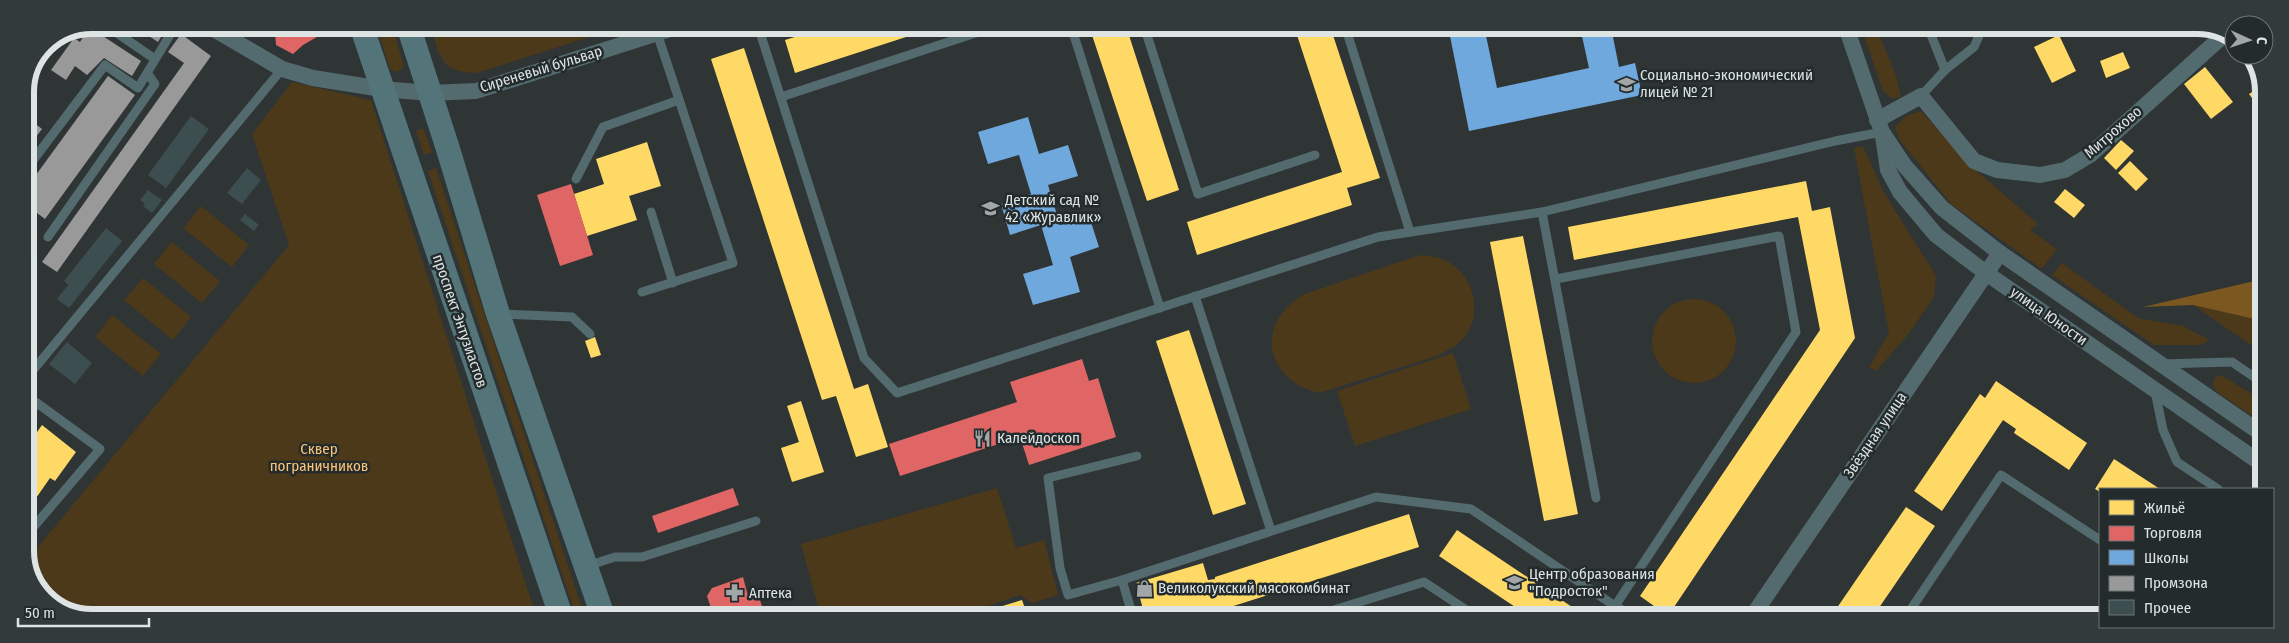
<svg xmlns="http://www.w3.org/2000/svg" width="2289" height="643" font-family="'Fira Sans Condensed',sans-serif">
<rect width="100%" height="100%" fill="#2f3435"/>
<g fill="#4c3919">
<polygon points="376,25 392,25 403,63 403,69 395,72 390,69"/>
<path d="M433 25 624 26 477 73C454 72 443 68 436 45 434 38 432 32 433 25Z"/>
<polygon points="1861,27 1876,27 1896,76 1901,97 1891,98 1883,91"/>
<polygon points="292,82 371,100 536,616 74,616 41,595 27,560 289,245 252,134"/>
<polygon points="1921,111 1971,166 2038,224 2030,230 2057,249 2042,269 1951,204 1899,139 1895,127 1906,116"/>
<polygon points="423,128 432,152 424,155 416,131"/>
<polygon points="1863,146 1883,191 1936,276 1934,297 1906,337 1876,371 1869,367 1889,333 1854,148"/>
<polygon points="436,168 582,608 574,610 428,171"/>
<polygon points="201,206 249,245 232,267 183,228"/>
<polygon points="172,242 220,281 202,303 154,264"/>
<path d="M1420 255C1431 256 1441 257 1450 263 1474 278 1482 312 1466 335 1459 345 1448 350 1437 356L1319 393C1264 379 1254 322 1305 294Z"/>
<polygon points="2062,263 2138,318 2183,326 2209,340 2202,345 2154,345 2052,275"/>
<polygon points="143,278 191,317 173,340 124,300"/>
<circle cx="1694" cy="341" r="42"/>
<polygon points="2193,305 2263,321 2263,353"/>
<polygon points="112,315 161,354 143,376 95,337"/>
<polygon points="1453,353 1471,409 1355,446 1337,391"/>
<polygon points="2221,375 2263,401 2262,423 2217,392 2213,386 2214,378"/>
<polygon points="997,488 1016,548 1044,540 1058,595 1032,603 1020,595 954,617 821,617 801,544"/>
</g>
<polygon fill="#7a581f" points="2263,279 2263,321 2193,305 2143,307"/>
<g fill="#ffd966">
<polygon points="830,26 940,26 795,73 785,40"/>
<polygon points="1089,26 1126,26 1179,190 1147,201"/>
<polygon points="1294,26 1330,26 1380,178 1347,188 1352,205 1197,255 1187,222 1342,172"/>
<polygon points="2059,35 2076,71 2052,83 2034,47"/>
<polygon points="744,48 854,389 868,384 888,447 856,457 836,396 822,400 711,59"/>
<polygon points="2123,52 2130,68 2106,78 2100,61"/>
<polygon points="2205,67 2233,102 2211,119 2184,84"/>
<polygon points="2263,85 2264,87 2264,114 2249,94"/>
<polygon points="2121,140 2134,151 2116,170 2104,158"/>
<polygon points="647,142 661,186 629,196 637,220 587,236 574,194 604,184 596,159"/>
<polygon points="2130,161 2148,179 2136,191 2118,173"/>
<polygon points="1806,181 1812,211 1830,207 1855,338 1668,616 1640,596 1820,330 1798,217 1574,260 1568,227"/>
<polygon points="2065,189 2085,205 2074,218 2054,202"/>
<polygon points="1523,236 1578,514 1544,521 1490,242"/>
<polygon points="1189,330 1246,504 1213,515 1156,341"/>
<polygon points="595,337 601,355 591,358 585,341"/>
<polygon points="1996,381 2087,443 2069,470 2014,433 2016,429 2003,420 1942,511 1914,491 1980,394 1985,398"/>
<polygon points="801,401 824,472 792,482 781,448 799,442 787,406"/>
<polygon points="42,425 76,452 55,481 50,478 25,514 25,441 30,442"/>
<polygon points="2114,459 2160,489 2100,489 2100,492 2095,489"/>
<polygon points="1906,507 1935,526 1872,618 1830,618"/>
<polygon points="1409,514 1419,547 1199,617 1145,617 1136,583 1203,563 1208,580 1215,579 1215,577"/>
<polygon points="1457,530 1587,617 1530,617 1439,556"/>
<polygon points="1022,600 1028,617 970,617 970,616"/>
<polygon points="2090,614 2097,618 2079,618 2079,617"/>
</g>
<g fill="#e06666">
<polygon points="279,25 322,25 322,34 303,45 293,54 276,45 275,31"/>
<polygon points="571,184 593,255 560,266 537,195"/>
<polygon points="1082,359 1089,381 1098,378 1116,437 1029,465 1020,437 900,476 889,444 1017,402 1010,382"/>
<polygon points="733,488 739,505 658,533 652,516"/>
<polygon points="743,577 748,596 758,593 765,617 696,616 695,613 711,608 707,596 712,588"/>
</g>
<g fill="#6fa8dc">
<polygon points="1448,26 1484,26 1497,88 1589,68 1580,27 1611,27 1619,67 1635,63 1642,95 1469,131"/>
<polygon points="1028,117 1039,154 1068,145 1078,176 1048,185 1060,225 1089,216 1099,247 1070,257 1080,292 1033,305 1023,274 1053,265 1041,225 1010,235 1001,204 1031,194 1019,155 988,164 978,132"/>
</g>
<g fill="#999">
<polygon points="132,25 164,25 167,27 158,42"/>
<polygon points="89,27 141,61 132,76 104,58 87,75 75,66 66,80 51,70 74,38 80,42"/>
<polygon points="181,34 211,56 57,272 42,262 184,63 168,52"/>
<polygon points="108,76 135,95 45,219 25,204 25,190"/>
<polygon points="28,118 42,129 25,151 25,122"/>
<polygon points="25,279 37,288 25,305"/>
</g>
<g fill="#3d4e50">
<polygon points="191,116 209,129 166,188 148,175"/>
<polygon points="247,168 261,180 242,204 227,193"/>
<polygon points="148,190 162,200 152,213 143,206 145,204 140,200"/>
<polygon points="245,214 259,225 254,231 240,220"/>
<polygon points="106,228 122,241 69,308 57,299 68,285 64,281"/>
<polygon points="67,342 92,363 75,384 49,364"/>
</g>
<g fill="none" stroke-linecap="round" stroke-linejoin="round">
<g stroke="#536b6f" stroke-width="9">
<polyline points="105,25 155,59"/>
<polyline points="758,26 864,358 897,393 1378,237 1542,212"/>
<polyline points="1071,26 1160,308"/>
<polyline points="1144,26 1198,194 1315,155"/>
<polyline points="1345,26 1410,232"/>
<polyline points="1928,27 1945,70"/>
<polyline points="85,32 90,26"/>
<polyline points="1921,96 1945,70 1974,47 1983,27"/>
<polyline points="781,97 997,26"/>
<polyline points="25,171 105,65 138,88 176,25"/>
<polyline points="576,179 603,127 679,100"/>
<polyline points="651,212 673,283"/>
<polyline points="48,237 155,84 148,74"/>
<polyline points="1556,279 1779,236 1796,332 1615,606"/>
<polyline points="642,292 733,263 657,33"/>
<polyline points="1195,296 1271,531"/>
<polyline points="500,314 572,317 590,334"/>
<polyline points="2162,364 2232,362 2263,383"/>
<polyline points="25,380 282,69"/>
<polyline points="2155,391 2163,430 2177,462 2218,489"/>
<polyline points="25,395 37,403 25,419"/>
<polyline points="1596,498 1542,212 1835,141 1882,132"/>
<polyline points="25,537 100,449 37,403"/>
<polyline points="587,566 615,557 642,557 756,521"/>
<polyline points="1122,580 1376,497 1471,509 1615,606 1636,617"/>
<polyline points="1133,617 1122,580 1068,595 1060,568 1048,478 1137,456"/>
<polyline points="1311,617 1424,582 1477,617"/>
<polyline points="1905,618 2001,475 2100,540"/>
</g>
<g stroke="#536b6f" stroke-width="16">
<polyline points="207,25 282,69 313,78 382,89 430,93 476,91 680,26"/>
<polyline points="1846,27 1882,132 1904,165 1942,208 2000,253 2262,434"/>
<polyline points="1877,120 1921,96 1974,161 1997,170 2040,175 2065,170 2090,155 2225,34"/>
<polyline points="1883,136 1888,170 1900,192 1936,235 1986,273 2262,464"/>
<polyline points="1751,618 2000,253"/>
</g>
<g stroke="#537579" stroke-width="24">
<polyline points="361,25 561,616"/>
<polyline points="408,25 448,149 498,314 603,616"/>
</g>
</g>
<defs>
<symbol id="school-bare" viewBox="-9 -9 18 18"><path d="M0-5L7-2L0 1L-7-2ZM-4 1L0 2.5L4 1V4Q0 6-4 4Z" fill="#a1a6a7" stroke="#232b2d" stroke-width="2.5" paint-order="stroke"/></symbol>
<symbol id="restaurant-bare" viewBox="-9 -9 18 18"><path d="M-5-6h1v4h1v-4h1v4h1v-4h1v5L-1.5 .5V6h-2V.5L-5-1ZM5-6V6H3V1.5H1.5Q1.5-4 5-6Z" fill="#a1a6a7" stroke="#232b2d" stroke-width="2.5" paint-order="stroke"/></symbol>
<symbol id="shop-bare" viewBox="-9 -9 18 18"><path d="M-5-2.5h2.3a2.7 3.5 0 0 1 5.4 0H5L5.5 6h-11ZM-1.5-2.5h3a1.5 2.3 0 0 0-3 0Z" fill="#a1a6a7" stroke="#232b2d" stroke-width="2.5" paint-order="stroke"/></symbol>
<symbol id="pharmacy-bare" viewBox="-9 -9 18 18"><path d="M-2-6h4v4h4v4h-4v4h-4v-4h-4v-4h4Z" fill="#a1a6a7" stroke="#232b2d" stroke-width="2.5" paint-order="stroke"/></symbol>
</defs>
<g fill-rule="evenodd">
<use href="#school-bare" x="1614" y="72" width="25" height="25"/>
<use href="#school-bare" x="978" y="196" width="25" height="25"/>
<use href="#restaurant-bare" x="970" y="426" width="25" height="25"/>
<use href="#school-bare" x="1502" y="570" width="25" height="25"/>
<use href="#shop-bare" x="1132" y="576" width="25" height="25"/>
<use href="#pharmacy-bare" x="722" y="580" width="25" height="25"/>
</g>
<g text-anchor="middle" stroke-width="5" stroke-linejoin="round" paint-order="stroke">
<g font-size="15" fill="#dee4e4" stroke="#232b2d">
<text transform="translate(541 69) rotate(-17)" y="5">Сиреневый бульвар</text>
<text transform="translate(2113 132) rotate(-41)" y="5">Митрохово</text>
<text transform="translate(2049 316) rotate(35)" y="5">улица Юности</text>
<text transform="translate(460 321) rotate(71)" y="5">проспект Энтузиастов</text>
<text transform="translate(1875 435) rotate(-56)" y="5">Звёздная улица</text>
</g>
<g font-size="15" fill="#dee4e4" stroke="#232b2d" text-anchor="start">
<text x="1640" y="80">Социально-экономический<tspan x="1640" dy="17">лицей № 21</tspan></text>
<text x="1005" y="205">Детский сад №<tspan x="1005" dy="17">42 «Журавлик»</tspan></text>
<text x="997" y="443">Калейдоскоп</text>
<text x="1529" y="579">Центр образования<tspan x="1529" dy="17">"Подросток"</tspan></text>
<text x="1158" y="593">Великолукский мясокомбинат</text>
<text x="749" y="598">Аптека</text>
</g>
<g font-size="15" fill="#fdc573" stroke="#232b2d">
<text x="319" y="454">Сквер<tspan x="319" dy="17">пограничников</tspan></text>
</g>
</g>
<path d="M0 0H2289V643H0ZM92 34H2197A58 58 0 0 1 2255 92V551A58 58 0 0 1 2197 609H92A58 58 0 0 1 34 551V92A58 58 0 0 1 92 34Z" fill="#323a3c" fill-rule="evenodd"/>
<path fill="none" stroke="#dee4e4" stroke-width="6" d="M92 34H2197A58 58 0 0 1 2255 92V551A58 58 0 0 1 2197 609H92A58 58 0 0 1 34 551V92A58 58 0 0 1 92 34Z"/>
<rect x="2099" y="488" width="175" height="140" fill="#232b2d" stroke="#6e7576"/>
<rect x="2109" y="500" width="25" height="15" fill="#ffd966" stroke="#6e7576"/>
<text x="2144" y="513" font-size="15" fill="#dee4e4">Жильё</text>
<rect x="2109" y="526" width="25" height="15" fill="#e06666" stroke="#6e7576"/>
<text x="2144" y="538" font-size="15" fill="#dee4e4">Торговля</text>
<rect x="2109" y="550" width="25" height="15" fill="#6fa8dc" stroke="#6e7576"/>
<text x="2144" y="563" font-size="15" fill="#dee4e4">Школы</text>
<rect x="2109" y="576" width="25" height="15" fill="#999999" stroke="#6e7576"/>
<text x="2144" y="588" font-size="15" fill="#dee4e4">Промзона</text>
<rect x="2109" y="600" width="25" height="15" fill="#3d4e50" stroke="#6e7576"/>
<text x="2144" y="613" font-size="15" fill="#dee4e4">Прочее</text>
<g transform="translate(2249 40) rotate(93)"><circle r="24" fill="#232b2d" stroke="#6e7576"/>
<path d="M0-4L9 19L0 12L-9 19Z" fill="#a1a6a7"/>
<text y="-8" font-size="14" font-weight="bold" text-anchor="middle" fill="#dee4e4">С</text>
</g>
<path d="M18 618v8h131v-8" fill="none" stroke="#dee4e4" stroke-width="2.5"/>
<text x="25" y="618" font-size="15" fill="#dee4e4" stroke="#232b2d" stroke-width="4" paint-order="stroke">50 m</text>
</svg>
